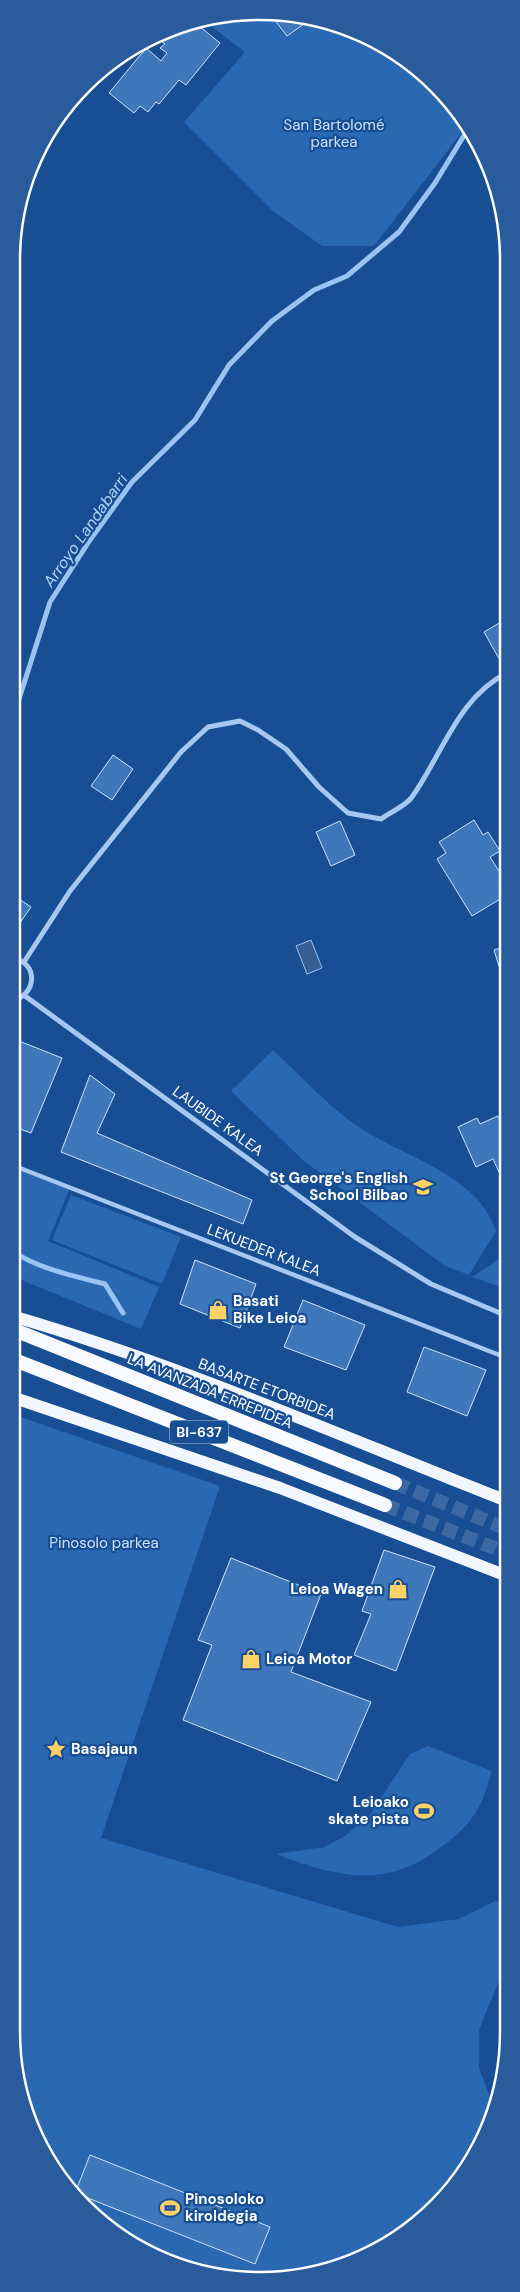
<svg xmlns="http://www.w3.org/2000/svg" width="520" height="2292" font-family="'DM Sans',sans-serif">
<rect width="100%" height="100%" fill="#174e94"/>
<g fill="#2a68b2">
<polygon points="293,13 370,37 436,84 466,127 374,246 322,246 273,211 184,122 245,52 202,19"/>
<path d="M273 1050C299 1074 324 1102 353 1123 397 1155 478 1173 496 1231L469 1275 445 1266 304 1161 231 1091Z"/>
<polygon points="12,1168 70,1188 48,1241 159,1287 141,1329 12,1276"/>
<polygon points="71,1195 181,1237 162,1284 52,1240"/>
<polygon points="507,1254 507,1289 472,1277"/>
<polygon points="12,1414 220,1486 101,1838 398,1927 459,1919 495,1901 507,1904 507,1961 479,2030 479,2068 493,2105 476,2156 412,2229 325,2272 243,2280 150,2255 73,2196 30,2127 11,2032"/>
<path d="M428 1746 492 1771C488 1782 485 1796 479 1807 470 1824 453 1839 437 1850 384 1890 333 1876 276 1854L324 1847 345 1836 369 1816 410 1754Z"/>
</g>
<polygon fill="#365e91" stroke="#99c4f3" points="311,940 322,968 307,974 296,946"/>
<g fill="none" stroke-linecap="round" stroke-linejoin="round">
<g stroke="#99c4f3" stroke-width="5">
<polyline points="13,718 50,602 90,540 132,482 195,420 229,365 272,321 314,290 347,276 399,232 435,183 468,129"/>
<path d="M12 1251C39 1269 74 1276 105 1284L123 1313"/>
</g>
</g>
<g fill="#3f77bb" stroke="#cee3fc">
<polygon points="293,13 311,19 287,36 274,19 280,14"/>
<polygon points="193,21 220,43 186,85 179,80 159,104 156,102 148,112 140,106 134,113 109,93 146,48 161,61 167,53 160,48 165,44 158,39"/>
<polygon points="506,619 507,662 502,664 484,632"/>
<polygon points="113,755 133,769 112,800 91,786"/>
<polygon points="474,820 483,835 488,832 500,851 490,857 504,879 499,882 507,895 472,916 437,859 446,853 439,842"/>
<polygon points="340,821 355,855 331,866 316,832"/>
<polygon points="13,895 31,907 15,930 13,929"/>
<polygon points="507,946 507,992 494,950"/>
<polygon points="14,1039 62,1058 31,1133 12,1126"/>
<polygon points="90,1075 115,1094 97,1133 252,1200 243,1224 61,1152"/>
<polygon points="498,1116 503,1126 507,1124 507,1169 499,1172 493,1159 476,1167 458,1127 477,1118 480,1124"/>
<polygon points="195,1260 256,1284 240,1328 180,1304"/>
<polygon points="303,1300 365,1325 346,1370 284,1347"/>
<polygon points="424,1347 486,1370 467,1416 407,1392"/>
<polygon points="384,1550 435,1567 396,1671 354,1655 371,1614 362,1611"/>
<polygon points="231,1558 321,1594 291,1672 371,1702 337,1781 183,1720 212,1645 198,1640"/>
<polygon points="90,2155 270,2227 255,2264 75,2193"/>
</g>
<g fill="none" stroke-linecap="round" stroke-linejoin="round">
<g stroke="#3a69a4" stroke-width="14" stroke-dasharray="14 7" stroke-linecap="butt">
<polyline points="395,1483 507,1529"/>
<polyline points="385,1505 507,1553"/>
</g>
<polyline stroke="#a7c9f1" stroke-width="4.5" points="12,1165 507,1358"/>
<g stroke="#a7c9f1" stroke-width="5">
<path d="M24 962 70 891 181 752 208 727 240 721 258 730 286 749 319 787 348 813 381 819C390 812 406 806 412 797 442 755 458 697 507 673"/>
<polyline points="25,996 355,1237 431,1284 507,1316"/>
<path d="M12 1001C37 995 39 963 13 958"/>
</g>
<g stroke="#f1f6ff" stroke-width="12">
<path d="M12 1316C181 1365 343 1437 507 1501"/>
<polyline points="12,1397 280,1488 507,1576"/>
</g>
<g stroke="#f8faff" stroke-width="14">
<polyline points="12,1329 395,1483"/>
<polyline points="12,1359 385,1505"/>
</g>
</g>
<defs>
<symbol id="school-bare" viewBox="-9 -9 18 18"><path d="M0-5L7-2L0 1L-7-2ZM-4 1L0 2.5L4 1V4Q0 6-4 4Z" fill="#ffd267" stroke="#174e94" stroke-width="2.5" paint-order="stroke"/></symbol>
<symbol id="shop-bare" viewBox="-9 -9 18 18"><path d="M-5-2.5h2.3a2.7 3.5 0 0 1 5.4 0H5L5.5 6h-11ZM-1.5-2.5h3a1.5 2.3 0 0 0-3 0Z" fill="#ffd267" stroke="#174e94" stroke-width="2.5" paint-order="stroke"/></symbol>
<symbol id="sight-bare" viewBox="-9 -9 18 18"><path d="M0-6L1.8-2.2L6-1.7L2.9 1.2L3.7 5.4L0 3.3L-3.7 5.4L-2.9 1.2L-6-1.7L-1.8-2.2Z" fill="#ffd267" stroke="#174e94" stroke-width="2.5" paint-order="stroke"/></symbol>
<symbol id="stadium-bare" viewBox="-9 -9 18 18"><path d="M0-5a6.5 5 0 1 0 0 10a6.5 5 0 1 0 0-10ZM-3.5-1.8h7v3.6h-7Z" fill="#ffd267" stroke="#174e94" stroke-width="2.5" paint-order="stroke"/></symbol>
</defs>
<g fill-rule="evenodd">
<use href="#school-bare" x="409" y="1173" width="28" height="28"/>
<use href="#shop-bare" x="204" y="1296" width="28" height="28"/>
<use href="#shop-bare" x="384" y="1575" width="28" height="28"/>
<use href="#shop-bare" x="237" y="1645" width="28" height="28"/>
<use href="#sight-bare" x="42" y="1735" width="28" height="28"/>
<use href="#stadium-bare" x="410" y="1797" width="28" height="28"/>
<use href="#stadium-bare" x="156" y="2194" width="28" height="28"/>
</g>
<g text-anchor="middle" stroke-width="4.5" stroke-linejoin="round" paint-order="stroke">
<rect fill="#174e94" stroke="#b9cadf" stroke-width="1" x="170" y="1420.5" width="58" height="23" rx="4"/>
<g font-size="14" font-weight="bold" fill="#fff">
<text x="199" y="1437">BI-637</text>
</g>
<g font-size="15" fill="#cee3fc" stroke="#174e94">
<text x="334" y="130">San Bartolomé<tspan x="334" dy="17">parkea</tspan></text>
<text x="104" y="1548">Pinosolo parkea</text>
</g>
<g font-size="15" fill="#fff" stroke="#174e94">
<text transform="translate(218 1121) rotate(36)" y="5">LAUBIDE KALEA</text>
<text transform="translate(264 1250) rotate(21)" y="5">LEKUEDER KALEA</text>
<text transform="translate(267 1389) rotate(21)" y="5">BASARTE ETORBIDEA</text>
<text transform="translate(210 1391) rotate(22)" y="5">LA AVANZADA ERREPIDEA</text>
</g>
<g font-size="15" font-weight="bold" fill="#fff" stroke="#174e94" text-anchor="start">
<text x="408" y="1183" text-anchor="end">St George's English<tspan x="408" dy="17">School Bilbao</tspan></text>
<text x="233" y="1306">Basati<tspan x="233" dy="17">Bike Leioa</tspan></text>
<text x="383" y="1594" text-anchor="end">Leioa Wagen</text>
<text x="266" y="1664">Leioa Motor</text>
<text x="71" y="1754">Basajaun</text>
<text x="409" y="1807" text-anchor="end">Leioako<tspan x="409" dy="17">skate pista</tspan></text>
<text x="185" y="2204">Pinosoloko<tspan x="185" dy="17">kiroldegia</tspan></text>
</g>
<g font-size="16" font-style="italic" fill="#b3d3f7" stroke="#174e94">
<text transform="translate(85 530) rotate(-55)" y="6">Arroyo Landabarri</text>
</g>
</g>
<path d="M0 0H520V2292H0ZM260 20H260A240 240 0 0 1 500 260V2032A240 240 0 0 1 260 2272H260A240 240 0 0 1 20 2032V260A240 240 0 0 1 260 20Z" fill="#2a5c9d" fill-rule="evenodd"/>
<path fill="none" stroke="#fff" stroke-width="2.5" d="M260 20H260A240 240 0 0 1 500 260V2032A240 240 0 0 1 260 2272H260A240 240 0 0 1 20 2032V260A240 240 0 0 1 260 20Z"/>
</svg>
